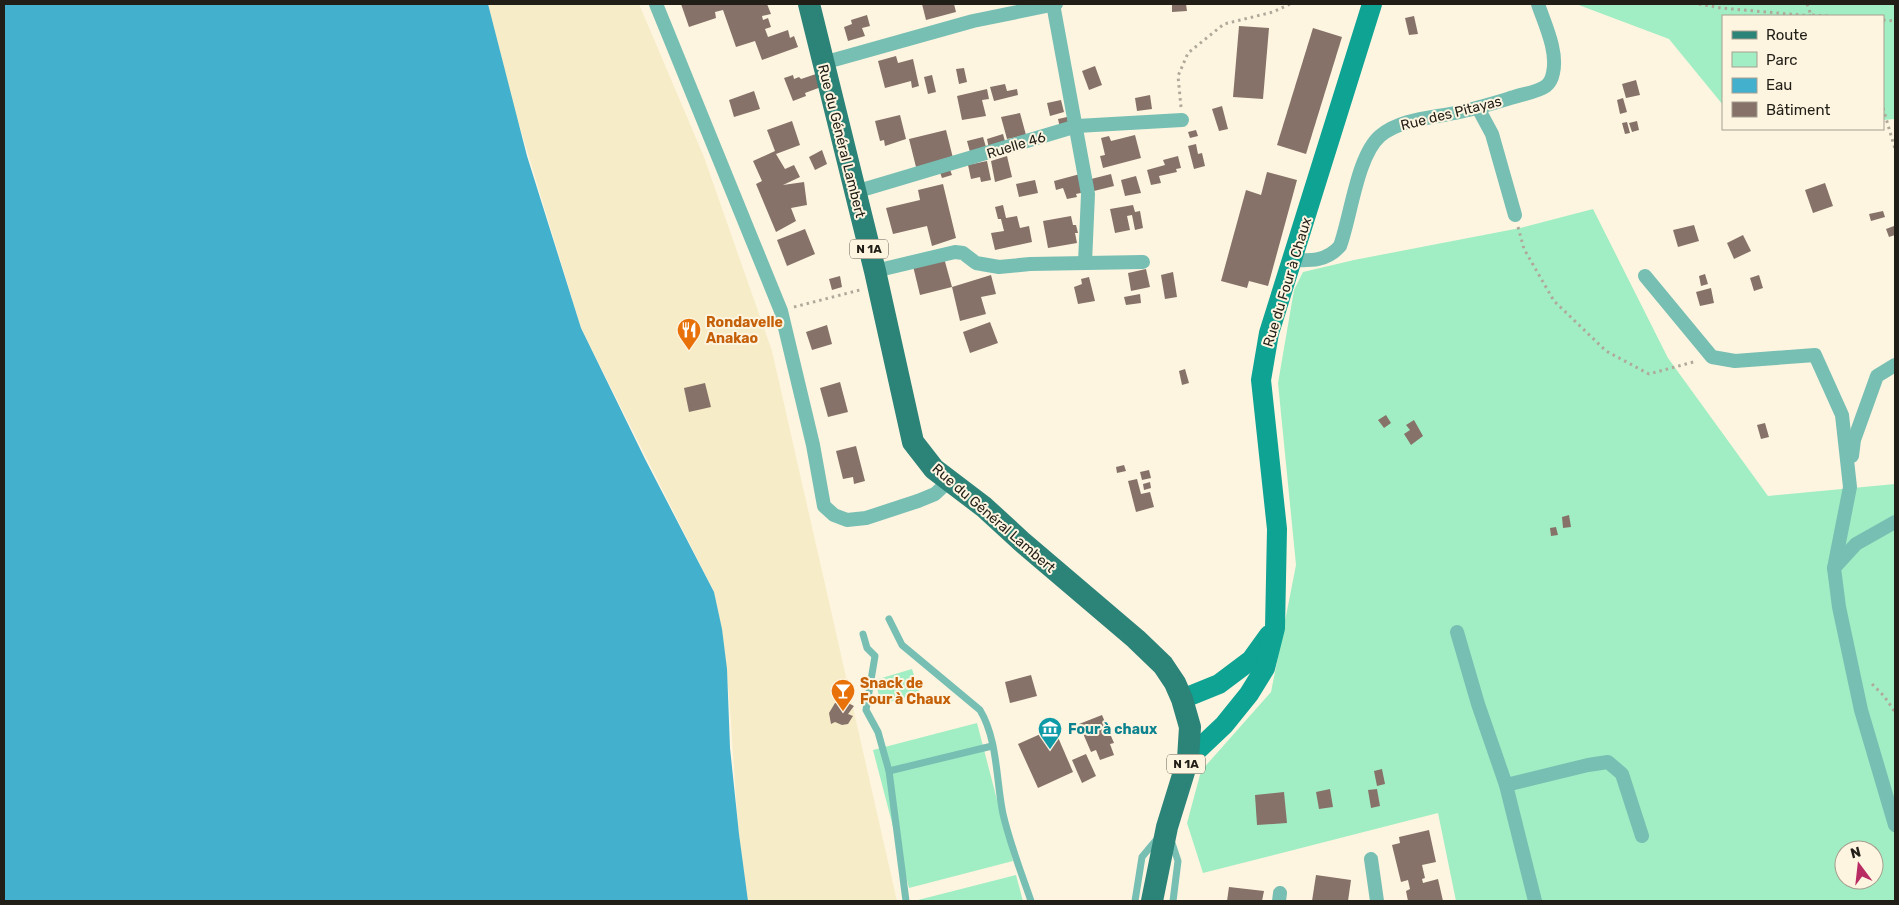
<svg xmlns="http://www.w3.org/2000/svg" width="1899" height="905" font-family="Rubik,sans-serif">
<rect width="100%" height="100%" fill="#fef5e1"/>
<g fill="#a2eec4" fill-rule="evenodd">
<polygon points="1576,4 1895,4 1895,119 1883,120 1883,16 1723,16 1723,105 1669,39"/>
<path d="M1593 209 1668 358 1768 496 1895 484V901H1456L1438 813 1203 873 1187 823 1201 771 1271 692 1296 565 1278 383 1294 290 1303 272 1354 260 1520 228ZM1844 850H1874V880H1844Z"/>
<polygon points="912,669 920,694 881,704 875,680"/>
<polygon points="977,723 1013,861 909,888 873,750"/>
<polygon points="1016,875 1023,901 914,901"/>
</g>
<path fill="#f6ecc7" d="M488 4H639L704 157 772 351 897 901H748C745 879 741 856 739 833 731 753 732 671 714 592L581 328 515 111Z"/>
<polygon fill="#43b0cd" points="4,4 488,4 527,156 581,328 645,459 714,592 722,629 727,669 730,748 739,834 748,901 4,901"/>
<g fill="#867269">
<polygon points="681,4 767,4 771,14 762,16 763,20 768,18 771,27 765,29 768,37 788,30 790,38 794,36 798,47 762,60 755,41 736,47 723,10 715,12 716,18 689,27"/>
<polygon points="922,4 954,4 956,12 926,20"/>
<polygon points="1172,4 1186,4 1187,11 1172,12"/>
<polygon points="867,15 870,26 862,28 865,36 848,41 844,27 852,24 851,20"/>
<polygon points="1414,16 1418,34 1409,35 1405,18"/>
<polygon points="1239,26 1269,28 1263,99 1233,97"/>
<polygon points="1313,28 1342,37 1306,154 1277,145"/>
<polygon points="896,56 898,63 913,59 919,86 912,88 911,81 885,88 878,61"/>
<polygon points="1095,66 1102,85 1089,90 1082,71"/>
<polygon points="964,68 967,82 959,84 956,69"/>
<polygon points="816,74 821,87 805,93 806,96 793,101 784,78 793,75 794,79 799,77 801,79"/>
<polygon points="932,75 936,92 928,94 924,77"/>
<polygon points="1636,80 1640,95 1626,98 1622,84"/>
<polygon points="1005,84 1007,91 1017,89 1018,95 994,101 990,87"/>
<polygon points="987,89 989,99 982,100 986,116 962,120 957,96"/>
<polygon points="754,91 760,109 734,117 729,100"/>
<polygon points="1150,95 1152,109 1137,111 1135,98"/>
<polygon points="1623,98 1627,112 1620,114 1617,100"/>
<polygon points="1061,100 1064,112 1050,116 1047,103"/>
<polygon points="1222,106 1228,129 1219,131 1212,109"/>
<polygon points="1020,113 1026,135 1007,139 1001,117"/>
<polygon points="900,115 906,139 885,146 884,140 880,141 875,121"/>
<polygon points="1067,117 1069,127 1060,128 1058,119"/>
<polygon points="792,121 800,145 776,154 785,169 794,165 800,177 783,185 804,182 807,205 791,208 796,221 776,232 756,184 762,181 753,161 775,151 767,130"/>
<polygon points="1637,121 1639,130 1632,132 1629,123"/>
<polygon points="1627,122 1630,133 1625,134 1622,123"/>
<polygon points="946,130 953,158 916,167 909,139"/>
<polygon points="1196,130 1198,136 1190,138 1188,132"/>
<polygon points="1003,134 1006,145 989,149 987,139"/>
<polygon points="1135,135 1141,158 1103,168 1100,156 1105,155 1101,138 1109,136 1111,141"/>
<polygon points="983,137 986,147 970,152 967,141"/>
<polygon points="1196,144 1198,154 1202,153 1205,166 1194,169 1188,146"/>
<polygon points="822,150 827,164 815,170 809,157"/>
<polygon points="1007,156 1012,177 995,182 991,161"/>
<polygon points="1178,156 1181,168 1176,169 1177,172 1159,176 1161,183 1151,185 1147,170 1165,165 1163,160"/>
<polygon points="987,161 991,180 981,182 980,177 971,179 968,165"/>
<polygon points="949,167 952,175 942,178 939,170"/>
<polygon points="1267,172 1297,180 1268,286 1249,281 1247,288 1221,281 1246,190 1261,195"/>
<polygon points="1080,174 1085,192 1076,194 1077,197 1067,199 1063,188 1056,190 1054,181"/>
<polygon points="1111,174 1114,186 1094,191 1091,179"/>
<polygon points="1136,176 1141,193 1125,196 1121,180"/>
<polygon points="1035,180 1038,193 1019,197 1016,184"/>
<polygon points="1825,183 1833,206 1813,213 1805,190"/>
<polygon points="943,184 956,238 932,246 927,226 893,234 886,208 920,200 918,190"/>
<polygon points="1003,205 1006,218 1017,216 1020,228 1029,226 1032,242 995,250 991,233 1004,231 1001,219 998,219 995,207"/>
<polygon points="1133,205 1135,212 1140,211 1143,228 1135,230 1132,215 1127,216 1130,230 1115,233 1110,209"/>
<polygon points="1883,211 1885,217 1871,221 1869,214"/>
<polygon points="1071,216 1073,225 1076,225 1078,233 1075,233 1077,243 1048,248 1043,221"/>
<polygon points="1694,225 1699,241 1678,247 1673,230"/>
<polygon points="1894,226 1895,235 1889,237 1886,229"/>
<polygon points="805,229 815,254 787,266 777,240"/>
<polygon points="1743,235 1751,251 1734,259 1727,243"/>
<polygon points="944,258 952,287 920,295 913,266"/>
<polygon points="1146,269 1150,287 1131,291 1128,273"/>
<polygon points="1173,272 1177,297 1165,299 1161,275"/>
<polygon points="1705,274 1708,284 1701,286 1699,276"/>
<polygon points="991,275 996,294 981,297 986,314 960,321 952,287"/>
<polygon points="1759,275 1763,288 1754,291 1750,278"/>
<polygon points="840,276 842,287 832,290 829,279"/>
<polygon points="1089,277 1095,301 1078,304 1074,287 1082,284 1081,279"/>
<polygon points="1711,288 1714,303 1700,306 1696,292"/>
<polygon points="1140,294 1141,303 1126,305 1124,297"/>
<polygon points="990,322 998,343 970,353 963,332"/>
<polygon points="827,325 832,344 812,350 806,332"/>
<polygon points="1185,369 1189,383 1182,385 1179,371"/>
<polygon points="840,382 848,412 828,417 820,388"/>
<polygon points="705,383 711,407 689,412 684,388"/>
<polygon points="1386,415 1391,423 1384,428 1378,420"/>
<polygon points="1414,420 1423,436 1411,445 1404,434 1410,430 1406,425"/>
<polygon points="1765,423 1769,437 1761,439 1757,425"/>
<polygon points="856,446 865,481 854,484 853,477 843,479 836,451"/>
<polygon points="1124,465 1126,471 1117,473 1116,467"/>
<polygon points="1149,470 1151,478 1142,480 1140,472"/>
<polygon points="1137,479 1141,494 1150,492 1154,507 1136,512 1128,481"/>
<polygon points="1150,482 1151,488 1144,490 1143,484"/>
<polygon points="1569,515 1571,527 1563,528 1562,517"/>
<polygon points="1556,527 1558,535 1551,536 1550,528"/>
<polygon points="1031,675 1037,696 1010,703 1005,682"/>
<polygon points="844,701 854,706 848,714 853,716 848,724 842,725 835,722 831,724 829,713 835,703"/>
<polygon points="1102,715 1114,743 1110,744 1114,755 1100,760 1096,750 1091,752 1079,724"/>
<polygon points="1054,728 1073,772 1038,788 1018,744"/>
<polygon points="1086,754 1096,776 1082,783 1072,760"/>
<polygon points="1382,769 1385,784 1377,786 1374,771"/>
<polygon points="1330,789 1333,807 1319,809 1316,792"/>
<polygon points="1377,789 1380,806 1371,808 1368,790"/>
<polygon points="1284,792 1287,823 1257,825 1255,795"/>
<polygon points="1429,830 1436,862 1422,865 1425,878 1422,879 1423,883 1438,879 1443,901 1408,901 1406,891 1410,889 1408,880 1401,882 1392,845 1400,843 1399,837"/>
<polygon points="1316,875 1351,880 1348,901 1312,901"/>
<polygon points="1229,887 1264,891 1262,901 1227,901"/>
</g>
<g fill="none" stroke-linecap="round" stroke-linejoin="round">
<g stroke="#afa999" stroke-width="3" stroke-dasharray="2.5 4" stroke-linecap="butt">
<polyline points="1699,4 1721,8 1812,16"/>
<polyline points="1807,4 1811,15 1829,16"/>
<polyline points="1883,20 1895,21"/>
<polyline points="1181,107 1178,76 1188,53 1224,24 1273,12 1290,4"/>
<polyline points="1883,108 1895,149"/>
<polyline points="1518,227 1524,249 1554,301 1606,351 1649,374 1697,361"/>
<polyline points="794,307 860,290"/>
<polyline points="1872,684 1884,696 1895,712"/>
</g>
<g stroke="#77bfb3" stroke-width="7">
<path d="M889 619 902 645 980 710C998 740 996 781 1003 814 1010 844 1021 872 1031 901"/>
<polyline points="863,634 867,648 875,656 866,710 878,732 889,771 906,901"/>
<polyline points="889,771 992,746"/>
<polyline points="1172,843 1178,861 1173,901"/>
<polyline points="1135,901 1142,857 1157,839"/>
</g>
<g stroke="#77bfb3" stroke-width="14">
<polyline points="656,4 781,311 813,445 824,506 834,515 847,520 866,518 918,501 935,494 950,480"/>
<polyline points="1053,4 1088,194 1085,263"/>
<polyline points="823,63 973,21 1056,4"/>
<polyline points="1478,108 1492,134 1515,215"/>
<polyline points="855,192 1077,126 1182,120"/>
<path d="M1292 260C1311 261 1327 261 1340 246 1351 216 1357 156 1380 136 1400 119 1431 118 1455 113 1475 109 1494 103 1514 97 1523 94 1538 92 1546 86 1550 83 1552 78 1553 73 1558 51 1545 25 1538 4"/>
<polyline points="875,271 955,252 963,253 976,263 999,267 1030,264 1143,262"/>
<polyline points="1645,276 1712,357 1735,361 1815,355 1842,415 1850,487 1834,568"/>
<polyline points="1852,456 1854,440 1877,376 1895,365"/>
<polyline points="1895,522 1856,544 1834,568 1839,607 1861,710 1895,825"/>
<polyline points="1457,632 1478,704 1506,785 1535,901"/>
<polyline points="1506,785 1588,765 1608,762 1622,774 1642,836"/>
<polyline points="1371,859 1377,901"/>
<polyline points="1279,901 1280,893"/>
</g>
<g stroke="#0ea393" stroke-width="20">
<polyline points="1182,699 1219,684 1251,660 1269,635"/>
<polyline points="1188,759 1224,725 1249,694 1265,668 1275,628 1277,529 1261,380 1269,333 1372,4"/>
</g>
<polyline stroke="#2c8479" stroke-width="22" points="809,4 875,271 913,442 934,469 984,507 1021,541 1136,639 1163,665 1175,683 1182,699 1190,727 1188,759 1167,827 1152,901"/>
</g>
<defs>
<symbol id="restaurant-pin" viewBox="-11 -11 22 30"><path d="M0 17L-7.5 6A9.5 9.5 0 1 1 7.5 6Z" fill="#e8710a" stroke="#fef5e1"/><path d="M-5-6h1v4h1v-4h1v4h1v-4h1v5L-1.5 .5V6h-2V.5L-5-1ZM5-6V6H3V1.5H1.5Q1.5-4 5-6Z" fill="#fff"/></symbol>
<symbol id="bar-pin" viewBox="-11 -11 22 30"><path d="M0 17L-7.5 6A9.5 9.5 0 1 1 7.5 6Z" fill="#e8710a" stroke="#fef5e1"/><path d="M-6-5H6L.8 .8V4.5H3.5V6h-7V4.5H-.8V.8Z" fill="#fff"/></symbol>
<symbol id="museum-pin" viewBox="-11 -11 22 30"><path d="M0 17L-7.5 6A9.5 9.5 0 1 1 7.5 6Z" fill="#0f9aa8" stroke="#fef5e1"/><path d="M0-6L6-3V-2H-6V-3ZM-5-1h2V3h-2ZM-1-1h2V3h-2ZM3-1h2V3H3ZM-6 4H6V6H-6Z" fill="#fff"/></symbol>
</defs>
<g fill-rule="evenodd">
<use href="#restaurant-pin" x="675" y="316" width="28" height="38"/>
<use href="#bar-pin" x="829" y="677" width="28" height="38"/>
<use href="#museum-pin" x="1036" y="715" width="28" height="38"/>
</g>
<g text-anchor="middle" stroke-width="4" stroke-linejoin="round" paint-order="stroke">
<g fill="#fef5e1" stroke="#635e54" stroke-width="1">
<rect x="850" y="239.5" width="38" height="19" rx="4"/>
<rect x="1167" y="754.5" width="38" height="19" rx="4"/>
</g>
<g font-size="12" font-weight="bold" fill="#211e17">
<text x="869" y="253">N 1A</text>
<text x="1186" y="768">N 1A</text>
</g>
<g font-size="14" fill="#211e17" stroke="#fef5e1">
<text transform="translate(1451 113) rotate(-14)" y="5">Rue des Pitayas</text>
<text transform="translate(842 141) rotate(76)" y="5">Rue du Général Lambert</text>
<text transform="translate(1016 145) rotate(-17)" y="5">Ruelle 46</text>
<text transform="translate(1287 282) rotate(-73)" y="5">Rue du Four à Chaux</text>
<text transform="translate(994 518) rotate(41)" y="5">Rue du Général Lambert</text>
</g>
<g font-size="14" font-weight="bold" fill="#c56008" stroke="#fef5e1" text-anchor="start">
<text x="706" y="327">Rondavelle<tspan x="706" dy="16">Anakao</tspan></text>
<text x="860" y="688">Snack de<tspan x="860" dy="16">Four à Chaux</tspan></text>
</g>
<g font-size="14" font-weight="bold" fill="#0d838f" stroke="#fef5e1" text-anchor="start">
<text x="1068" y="734">Four à chaux</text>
</g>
</g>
<rect width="1899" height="905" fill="none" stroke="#211e17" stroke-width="10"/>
<rect x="1722" y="15" width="162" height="115" fill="#fef5e1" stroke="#a69f90"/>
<rect x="1732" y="31" width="25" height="8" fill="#2c8479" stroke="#a69f90"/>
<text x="1766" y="40" font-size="15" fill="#211e17">Route</text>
<rect x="1732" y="52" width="25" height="15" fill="#a2eec4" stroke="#a69f90"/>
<text x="1766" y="65" font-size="15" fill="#211e17">Parc</text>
<rect x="1732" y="78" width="25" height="15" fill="#43b0cd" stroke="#a69f90"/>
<text x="1766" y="90" font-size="15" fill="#211e17">Eau</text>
<rect x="1732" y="102" width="25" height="15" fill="#867269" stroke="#a69f90"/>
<text x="1766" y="115" font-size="15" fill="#211e17">Bâtiment</text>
<g transform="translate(1859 865) rotate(345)"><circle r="24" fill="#fef5e1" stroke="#a69f90"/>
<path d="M0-4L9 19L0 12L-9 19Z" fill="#b82c63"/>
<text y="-8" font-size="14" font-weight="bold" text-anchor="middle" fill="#211e17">N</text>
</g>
</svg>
